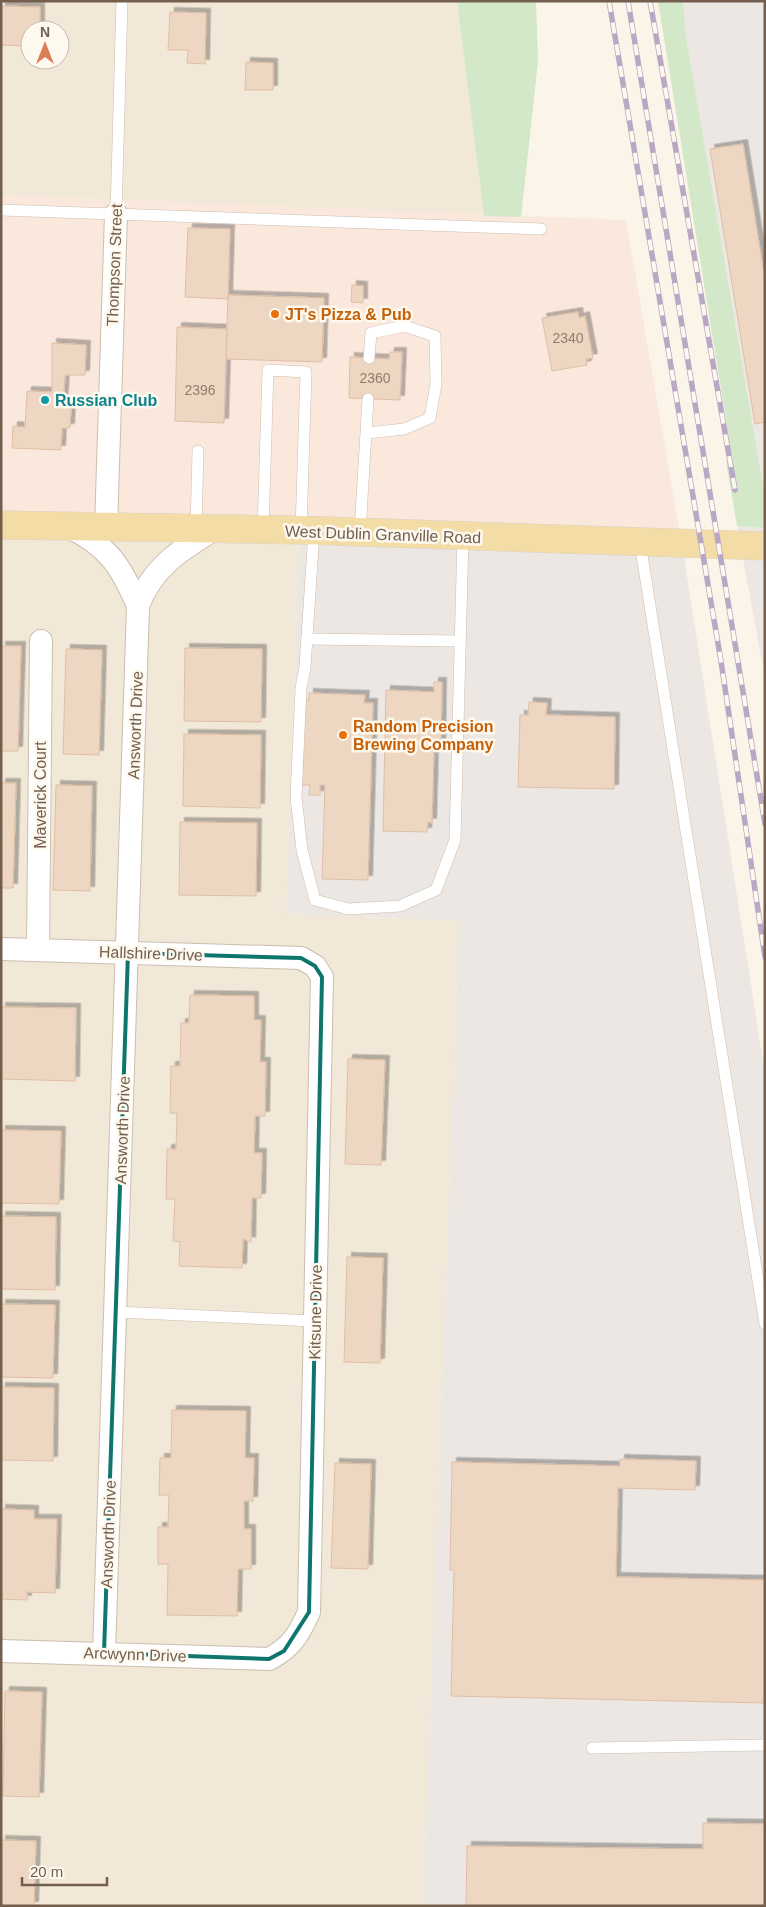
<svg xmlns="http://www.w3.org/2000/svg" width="766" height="1907" font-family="Helvetica,sans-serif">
<defs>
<filter id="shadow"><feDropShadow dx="4.5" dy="-4.5" stdDeviation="0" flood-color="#0004"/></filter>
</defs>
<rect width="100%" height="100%" fill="#fbf5e9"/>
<g fill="#f2e8d8" fill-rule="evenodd">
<path d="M1 1H457L484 216 1 195ZM30 30H60V60H30Z"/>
<polygon points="1,538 299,541 286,914 459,921 423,1906 1,1906"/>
</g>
<polygon fill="#fae8dd" points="1,195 626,220 684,557 299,541 1,538"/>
<g fill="#ece7e2">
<polygon points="683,1 765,1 765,497 686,36"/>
<polygon points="737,526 765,528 765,678"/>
<polygon points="299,541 684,557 765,1074 765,1906 423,1906 459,921 286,914"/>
</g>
<g fill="#d3e8c8">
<polygon points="457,1 536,1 538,62 521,217 484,216"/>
<polygon points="658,1 683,1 686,36 765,497 765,528 737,526 727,468 727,426"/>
</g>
<g fill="#eed7c2" stroke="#e0bea4" filter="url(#shadow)">
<polygon points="1,6 40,7 40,30 30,30 30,46 1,45"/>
<polygon points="170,12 206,13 205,64 187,63 188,50 168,50"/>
<polygon points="246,62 273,63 273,90 245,90"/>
<polygon points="743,144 765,280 765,422 755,424 710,149"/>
<polygon points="188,228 230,229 228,299 185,297"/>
<polygon points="352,285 363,286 363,303 351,302"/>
<polygon points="228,295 324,298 322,362 226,359"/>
<polygon points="578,312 579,318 585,316 593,358 586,359 587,365 552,371 542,318"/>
<polygon points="177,327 227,329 224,423 175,421"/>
<polygon points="52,343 86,345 85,375 65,375 63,407 71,407 70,428 62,428 61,450 12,448 13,426 25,427 27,391 52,392"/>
<polygon points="390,352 402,352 400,400 349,398 350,357 389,359"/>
<polygon points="1,646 21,646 18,751 1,751"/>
<polygon points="185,648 262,649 261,722 184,721"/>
<polygon points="66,649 102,650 99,755 63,754"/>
<polygon points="434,682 442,682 441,749 434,749 432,823 428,822 427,832 383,831 386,690 434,692"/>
<polygon points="309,693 365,695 364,703 373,703 368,880 322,879 325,785 320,785 320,795 309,795 310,785 302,785 305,700 309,700"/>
<polygon points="529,702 547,703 546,715 615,717 614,789 518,787 520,715 528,715"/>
<polygon points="184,734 261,735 260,808 183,806"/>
<polygon points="1,783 16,783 13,888 1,888"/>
<polygon points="56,785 92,786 90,891 53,890"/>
<polygon points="180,822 257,823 256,896 179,895"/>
<polygon points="190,995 254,996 254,1020 261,1020 260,1062 266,1062 265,1116 255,1116 254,1153 262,1153 261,1198 252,1198 251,1242 243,1239 242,1268 179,1266 180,1242 173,1241 175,1199 166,1199 167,1149 176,1149 177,1113 170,1113 171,1066 180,1066 181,1023 189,1023"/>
<polygon points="1,1007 76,1008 75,1081 1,1079"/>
<polygon points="348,1059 385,1060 381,1165 345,1164"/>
<polygon points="1,1130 61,1131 59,1204 1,1203"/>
<polygon points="1,1216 56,1217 55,1290 1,1289"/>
<polygon points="347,1257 383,1258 380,1363 344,1362"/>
<polygon points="1,1304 55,1305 53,1378 1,1377"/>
<polygon points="1,1387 54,1388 53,1461 1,1460"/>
<polygon points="172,1410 246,1411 245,1458 254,1458 253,1501 244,1501 244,1529 251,1529 251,1569 238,1569 237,1616 167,1615 168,1564 158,1564 158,1527 168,1527 169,1495 159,1495 160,1458 171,1458"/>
<polygon points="620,1459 696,1461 695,1490 618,1488 616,1577 765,1580 765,1703 451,1696 454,1570 450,1570 452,1462 620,1466"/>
<polygon points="335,1463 371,1464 368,1569 331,1568"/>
<polygon points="1,1509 34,1510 34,1519 57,1519 55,1593 27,1592 27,1600 1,1599"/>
<polygon points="5,1691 42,1692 39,1797 3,1796"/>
<polygon points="703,1823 765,1824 765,1906 466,1906 467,1846 703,1849"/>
<polygon points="1,1840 36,1841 34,1906 1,1906"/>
</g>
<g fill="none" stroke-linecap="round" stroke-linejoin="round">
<defs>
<g id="lane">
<polyline points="1,210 541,229"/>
<polyline points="116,214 122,1"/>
<polyline points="368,433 404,429 430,418 436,384 435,336 404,326 371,333 369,358"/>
<polyline points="196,529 198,451"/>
<polyline points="263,530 268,370 306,372 301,530"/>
<polyline points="314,532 305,667 301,688 296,797 302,850 315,900 348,909 400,906 436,890 455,840 463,537"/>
<polyline points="360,532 368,399"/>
<polyline points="640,543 765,1324"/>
<polyline points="307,639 460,641"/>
<polyline points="116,1312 314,1321"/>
<polyline points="592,1748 765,1745"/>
</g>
<g id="street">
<path d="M69 527C109 547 121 566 138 606"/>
<polyline points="106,528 116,214"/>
<path d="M1 949 301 958 315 966 322 977 309 1612C299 1634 292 1647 269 1659L1 1651"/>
<polyline points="38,950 41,641"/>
<path d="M104 1653 138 606C152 568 180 550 213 530"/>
</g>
<polyline id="primary" points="1,525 301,530 765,546"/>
</defs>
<use href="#lane" stroke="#ccbeaf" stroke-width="12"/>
<use href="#street" stroke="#ccbeaf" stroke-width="24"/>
<use href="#primary" stroke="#d8d2cd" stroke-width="29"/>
<use href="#lane" stroke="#fff" stroke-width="11"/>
<use href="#street" stroke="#fff" stroke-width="22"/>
<use href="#primary" stroke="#f4dca6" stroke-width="28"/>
<defs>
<g id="rail">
<polyline points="609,1 721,661 765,957"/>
<polyline points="628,1 765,824"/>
<polyline points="650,1 735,490"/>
</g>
</defs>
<use href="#rail" stroke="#b9a7c4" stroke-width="5.5"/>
<use href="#rail" stroke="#fef9ef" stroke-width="4" stroke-dasharray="11" stroke-linecap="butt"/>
</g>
<path fill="none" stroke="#0f766e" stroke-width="4" stroke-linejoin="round" d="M128 953 301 958 315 966 322 977 309 1612 284 1651 269 1659 104 1653Z"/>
<g fill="#e8710a" stroke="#fef9ef" stroke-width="2">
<circle cx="275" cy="314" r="5"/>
<circle cx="343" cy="735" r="5"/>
</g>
<circle fill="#0f9aa8" stroke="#fef9ef" stroke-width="2" cx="45" cy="400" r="5"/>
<g text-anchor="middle" stroke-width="5" stroke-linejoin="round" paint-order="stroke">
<g font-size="14" fill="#927c6b">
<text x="568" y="343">2340</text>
<text x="375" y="383">2360</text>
<text x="200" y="395">2396</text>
</g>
<g font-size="16" fill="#745e4e" stroke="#fef9ef">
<text transform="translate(114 265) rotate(-88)" y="6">Thompson Street</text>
<text transform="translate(383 534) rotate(2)" y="6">West Dublin Granville Road</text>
<text transform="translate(135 725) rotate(-88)" y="6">Answorth Drive</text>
<text transform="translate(40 795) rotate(-90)" y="6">Maverick Court</text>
<text transform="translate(151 953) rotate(2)" y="6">Hallshire Drive</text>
<text transform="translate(122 1130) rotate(-88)" y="6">Answorth Drive</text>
<text transform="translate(315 1312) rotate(-89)" y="6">Kitsune Drive</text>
<text transform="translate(108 1534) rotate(-88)" y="6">Answorth Drive</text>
<text transform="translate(135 1654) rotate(2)" y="6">Arcwynn Drive</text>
</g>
<g font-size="16" font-weight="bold" fill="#c56008" stroke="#fef9ef" text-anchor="start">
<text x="285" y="320">JT's Pizza &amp; Pub</text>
<text x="353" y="732">Random Precision<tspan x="353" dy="18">Brewing Company</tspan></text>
</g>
<g font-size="16" font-weight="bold" fill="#0d838f" stroke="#fef9ef" text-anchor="start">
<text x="55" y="406">Russian Club</text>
</g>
</g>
<rect width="766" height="1907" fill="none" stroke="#745e4e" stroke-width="5"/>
<g transform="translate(45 45)"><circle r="24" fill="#fef9ef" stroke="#c7bbaf"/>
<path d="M0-4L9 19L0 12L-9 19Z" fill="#db7d57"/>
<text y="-8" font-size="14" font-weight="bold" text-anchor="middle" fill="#745e4e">N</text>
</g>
<path d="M22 1877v8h85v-8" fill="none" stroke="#745e4e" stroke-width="2.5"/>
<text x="30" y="1877" font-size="15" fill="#745e4e" stroke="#fef9ef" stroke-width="4" paint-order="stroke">20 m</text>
</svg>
